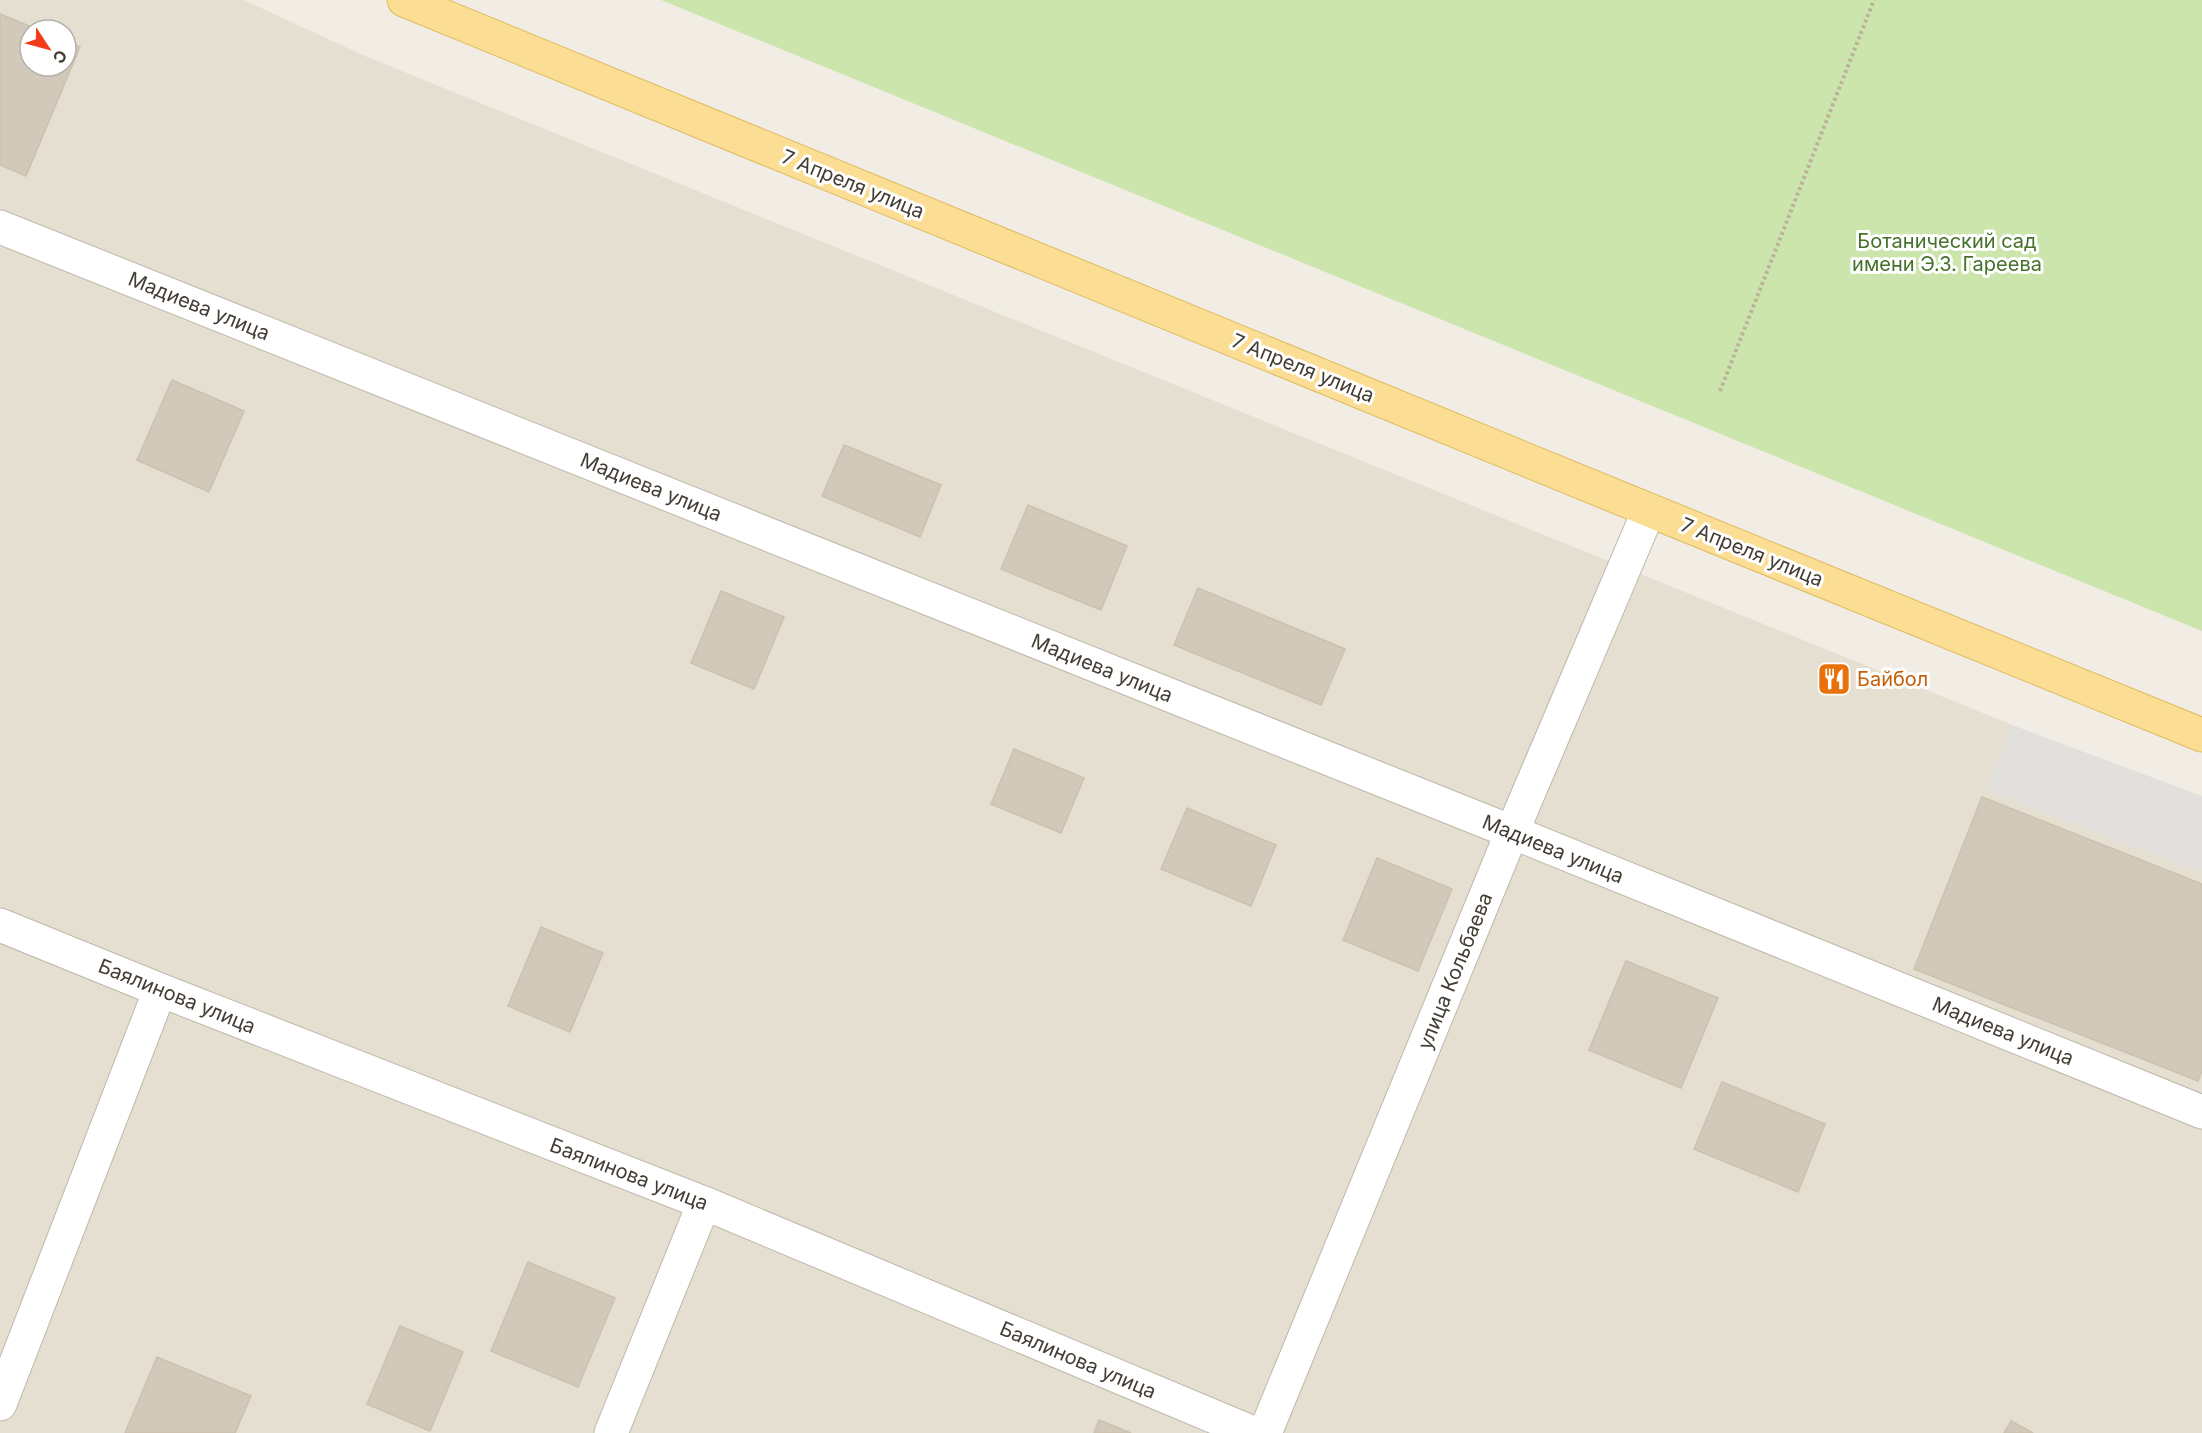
<svg xmlns="http://www.w3.org/2000/svg" width="2202" height="1433" font-family="Inter,sans-serif">
<rect width="100%" height="100%" fill="#f1ede4"/>
<path fill="#e5dfd2" fill-rule="evenodd" d="M0 0H244L365 56 2202 802V1433H0ZM30 30H66V66H30Z"/>
<polygon fill="#cbe5ad" points="661,0 2202,0 2202,631"/>
<polygon fill="#e2e0dc" points="2012,725 2202,796 2202,872 1987,791"/>
<g fill="#d3c9ba" stroke="#cdc1ad" stroke-width="1.5">
<polygon points="0,14 39,30 30,30 30,66 66,66 66,41 80,47 26,176 0,165"/>
<polygon points="172,380 244,411 209,492 137,460"/>
<polygon points="844,445 941,485 920,537 822,496"/>
<polygon points="1028,505 1127,546 1101,610 1001,569"/>
<polygon points="1198,588 1345,649 1321,705 1174,645"/>
<polygon points="721,591 784,617 754,689 691,663"/>
<polygon points="1014,749 1084,778 1061,833 991,804"/>
<polygon points="1982,797 2202,884 2202,1071 2198,1081 1914,969"/>
<polygon points="1187,808 1276,845 1251,906 1161,869"/>
<polygon points="1377,858 1452,889 1418,971 1343,940"/>
<polygon points="541,927 603,953 570,1032 508,1006"/>
<polygon points="1626,961 1718,998 1681,1088 1589,1050"/>
<polygon points="1722,1082 1825,1124 1798,1192 1694,1149"/>
<polygon points="528,1262 615,1298 578,1387 491,1351"/>
<polygon points="400,1326 463,1352 430,1431 367,1404"/>
<polygon points="157,1357 251,1396 235,1433 125,1433"/>
<polygon points="1099,1420 1131,1433 1094,1433"/>
<polygon points="2011,1421 2033,1433 2004,1433"/>
</g>
<g fill="none" stroke-linecap="round" stroke-linejoin="round">
<defs>
<g id="minor">
<polyline points="0,227 1512,832 2202,1112"/>
<polyline points="0,925 160,990 704,1203 1253,1433"/>
<polyline points="0,1404 160,990"/>
<polyline points="611,1433 704,1203"/>
<polyline points="1265,1433 1512,832 1649,510"/>
</g>
<polyline id="primary" points="404,0 1649,510 2202,735"/>
</defs>
<use href="#minor" stroke="#bfb8aa" stroke-width="35"/>
<use href="#primary" stroke="#dfbb64" stroke-width="35"/>
<polyline stroke="#beb199" stroke-width="4" stroke-dasharray="3 3" stroke-linecap="butt" points="1720,391 1874,0"/>
<use href="#minor" stroke="#fff" stroke-width="33"/>
<use href="#primary" stroke="#fbde93" stroke-width="33"/>
</g>
<defs>
<symbol id="restaurant-square" viewBox="-11 -11 22 22"><rect x="-9" y="-9" width="18" height="18" rx="4" fill="#e8710a" stroke="#fff"/><path d="M-5-6h1v4h1v-4h1v4h1v-4h1v5L-1.5 .5V6h-2V.5L-5-1ZM5-6V6H3V1.5H1.5Q1.5-4 5-6Z" fill="#fff"/></symbol>
</defs>
<g fill-rule="evenodd">
<use href="#restaurant-square" x="1815" y="660" width="38" height="38"/>
</g>
<g text-anchor="middle" stroke-width="6" stroke-linejoin="round" paint-order="stroke">
<g font-size="20" fill="#433d34" stroke="#fff">
<text transform="translate(853 184) rotate(22)" y="7">7 Апреля улица</text>
<text transform="translate(199 306) rotate(22)" y="7">Мадиева улица</text>
<text transform="translate(1303 368) rotate(22)" y="7">7 Апреля улица</text>
<text transform="translate(651 487) rotate(22)" y="7">Мадиева улица</text>
<text transform="translate(1752 552) rotate(22)" y="7">7 Апреля улица</text>
<text transform="translate(1102 668) rotate(22)" y="7">Мадиева улица</text>
<text transform="translate(1553 849) rotate(22)" y="7">Мадиева улица</text>
<text transform="translate(1455 971) rotate(-68)" y="7">улица Кольбаева</text>
<text transform="translate(177 996) rotate(22)" y="7">Баялинова улица</text>
<text transform="translate(2003 1031) rotate(22)" y="7">Мадиева улица</text>
<text transform="translate(629 1174) rotate(21)" y="7">Баялинова улица</text>
<text transform="translate(1078 1360) rotate(23)" y="7">Баялинова улица</text>
</g>
<g font-size="20" fill="#45722a" stroke="#fff">
<text x="1947" y="248">Ботанический сад<tspan x="1947" dy="23">имени Э.З. Гареева</tspan></text>
</g>
<g font-size="20" fill="#c56008" stroke="#fff" text-anchor="start">
<text x="1857" y="686">Байбол</text>
</g>
</g>
<g transform="translate(48 48) rotate(126)"><circle r="28" fill="#ffffff" stroke="#b4b1ae" stroke-width="1.5"/>
<path d="M0-4.5L10 22L0 15L-10 22Z" fill="#f33b19"/>
<text y="-9" font-size="16" font-weight="bold" text-anchor="middle" fill="#433d34">С</text>
</g>
</svg>
